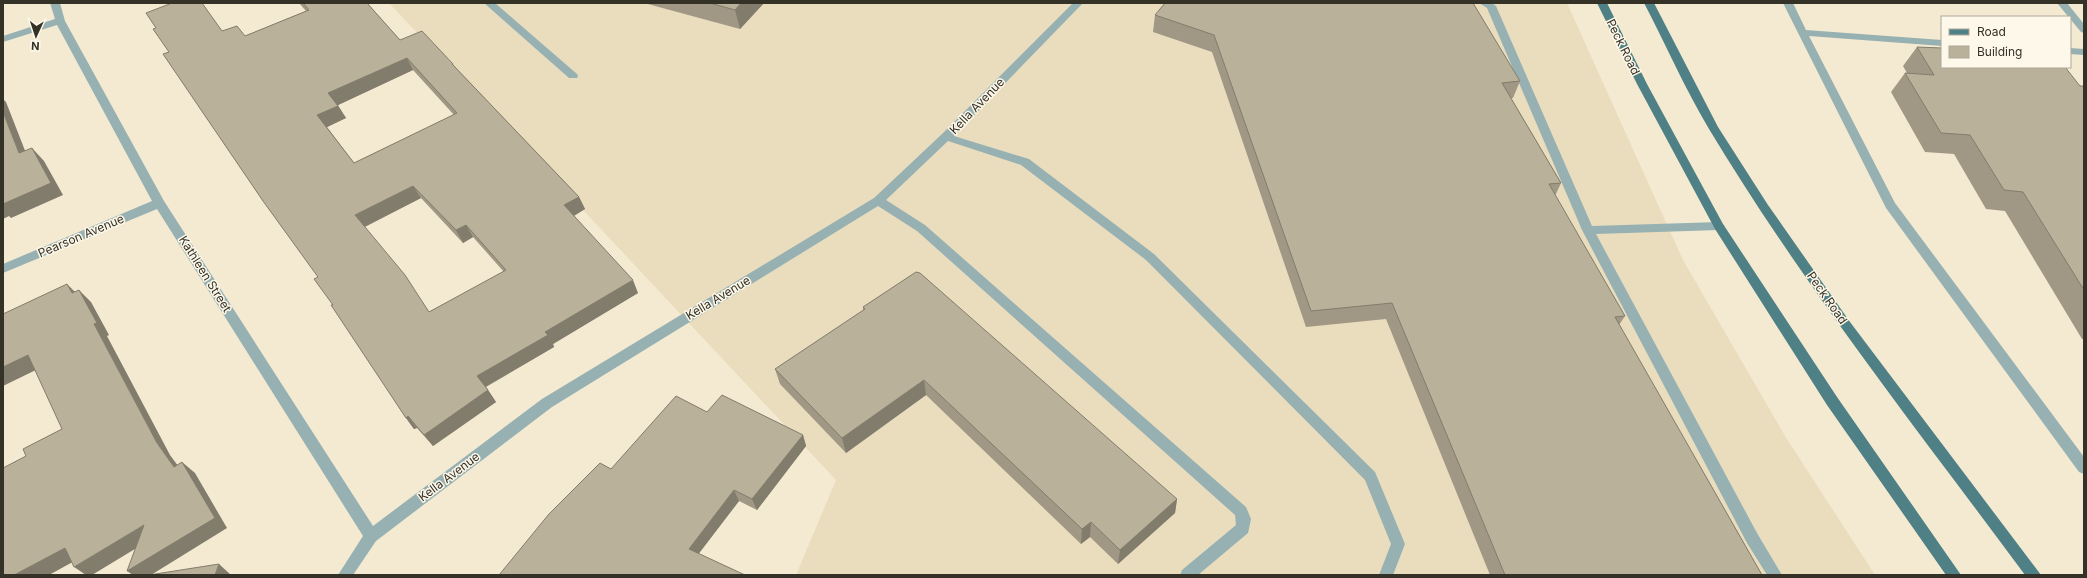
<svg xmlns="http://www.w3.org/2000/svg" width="2087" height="578" font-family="Inter,sans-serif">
<rect width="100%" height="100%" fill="#f4ead2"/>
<polygon fill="#eaddbe" points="389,3 1567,3 1683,260 1785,436 1875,575 796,575 836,480"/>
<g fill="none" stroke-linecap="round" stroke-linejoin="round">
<g fill="#97b1b3" fill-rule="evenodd">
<polygon points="50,3 60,3 65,21 164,201 373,526 542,399 874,198 942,134 1073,3 1083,3 954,136 1029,159 1154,254 1375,472 1405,544 1393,575 1379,575 1391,544 1365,480 1146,260 1021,165 948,141 886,200 925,225 1246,507 1251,519 1248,533 1198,575 1180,575 1182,570 1236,525 1235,515 917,231 878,206 552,407 376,541 353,575 338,575 363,536 157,209 3,273 3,264 152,201 57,25 3,42 3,36 55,19"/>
<polygon points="484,3 495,3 577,74 578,76 577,78 569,78"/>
<polygon points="1479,3 1492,3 1496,6 1592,226 1719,222 1725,226 1719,230 1596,234 1757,533 1782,575 1767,575 1747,543 1582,230 1487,8"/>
<polygon points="1783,3 1793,3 1806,30 1942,40 1942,46 1809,36 1895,203 2084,457 2084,474 2079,472 1886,208"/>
<polygon points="2057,3 2067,3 2084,24 2084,33 2081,32"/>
<polygon points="2070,48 2084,49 2084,55 2070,54"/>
</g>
<g fill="#4f8085" fill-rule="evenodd">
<polygon points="1597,3 1607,3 1647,84 1723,224 1837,397 1961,575 1946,575 1827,405 1715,229 1637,84"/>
<path d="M1644 3H1654L1718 127 1768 205 1850 322 2041 575H2025C1917 429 1803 285 1709 129 1685 89 1666 45 1644 3Z"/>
</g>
</g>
<g fill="#a09884" fill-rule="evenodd">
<path d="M299 3H367L400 40 453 64 456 68 579 197 585 209 574 216 638 293 553 344 554 347 486 387 496 402 433 446 417 428 414 429 406 418 333 305 318 277 245 36 306 11ZM413 70 454 115 354 163 327 127 346 118 338 105ZM421 198 463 243 473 237 504 272 429 312 365 227Z"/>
<polygon points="644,3 764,3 740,29"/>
<polygon points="1155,15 1520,81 1513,98 1511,98 1561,183 1555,196 1625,316 1619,325 1762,575 1490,575 1386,319 1306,327 1212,52 1153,32"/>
<polygon points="1917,47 2080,86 2084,86 2084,339 2082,339 2005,211 1986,209 1954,154 1925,152 1891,92 1905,73 1907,73 1903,66"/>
<polygon points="863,307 1177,499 1175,513 1118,564 1090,537 1081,544 926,395 846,453 780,384 775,369 863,311"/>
<polygon points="707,412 803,435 806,446 757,510 739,501 698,554 499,575 611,469"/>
</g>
<g fill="#827c6c">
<polygon points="741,3 764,3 740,29 735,10"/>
<polygon points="407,58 413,70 336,106 328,93"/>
<polygon points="3,99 6,102 31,166 19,153 3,112"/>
<polygon points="338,106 346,118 325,128 317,115"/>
<polygon points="32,148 44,161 63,195 11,218 9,216 3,219 3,204"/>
<polygon points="413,186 421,198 364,227 355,215"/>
<polygon points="579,197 585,209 570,218 564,205"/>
<polygon points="466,225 473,237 463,243 456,230"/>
<polygon points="633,280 638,293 553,344 554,347 485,387 477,376 545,332"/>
<polygon points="67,284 79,296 72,293"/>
<polygon points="79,290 91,302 109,335 107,336 170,455 187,478 174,467 157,443 94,324"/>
<polygon points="28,355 42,367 3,386 3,367"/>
<polygon points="924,380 926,395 846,453 842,438"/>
<polygon points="488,390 496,402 433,446 424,435"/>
<polygon points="408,416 417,428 414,429 406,418"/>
<polygon points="803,435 806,446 757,510 752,499"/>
<polygon points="182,462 195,473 227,528 151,575 133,575 127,571"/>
<polygon points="734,490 739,501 694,560 689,549"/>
<polygon points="1177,499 1175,513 1118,564 1120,550"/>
<polygon points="1091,522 1090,537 1081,544 1082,529"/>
<polygon points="144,525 158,535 92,575 86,575 74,567"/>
<polygon points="65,548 80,558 49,575 14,575"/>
<polygon points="219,564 231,575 215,575"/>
</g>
<g fill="#bab19a" stroke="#827c6c" fill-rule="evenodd">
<path d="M172 3H202L222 31 237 26 245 36 309 10 303 3H367L400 40 422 31 453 64H452L579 197 564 205 633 280 545 332 548 335 477 376 488 390 424 435 408 416 406 418 331 305H333L314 279 318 277 263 201 163 54 169 52 153 29 156 28 146 13ZM407 58 457 113 354 163 317 115 338 106 328 93ZM413 186 456 230 466 225 506 270 429 312 405 275 355 215Z"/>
<polygon points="710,3 741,3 735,10"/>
<polygon points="1165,3 1473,3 1520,81 1502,83 1561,183 1549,184 1625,316 1615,317 1762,575 1505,575 1392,303 1311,311 1214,35 1155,15"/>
<polygon points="1917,47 1942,48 1942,67 2065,67 2080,86 2084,86 2084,290 2023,192 2004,190 1970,135 1941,133 1905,73 1934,75"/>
<polygon points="3,112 19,153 32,148 51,183 3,204"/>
<polygon points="916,272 920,273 1177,499 1120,550 1091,522 1082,529 924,380 842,438 775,369 865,309 863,307"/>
<polygon points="67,284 72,293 79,290 97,323 94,324 157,443 174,467 182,462 215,518 127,571 144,525 74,567 65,548 14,575 3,575 3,468 26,456 23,449 62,429 28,355 3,367 3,314"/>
<polygon points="722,395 803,435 752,499 734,490 689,549 745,575 499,575 549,514 600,463 611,469 676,396 707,412"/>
<polygon points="219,564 215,575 149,575"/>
</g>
<g text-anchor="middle" stroke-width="3" stroke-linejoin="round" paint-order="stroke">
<g font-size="12" fill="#343127" stroke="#fdf8e9">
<text transform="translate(1623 47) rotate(64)" y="4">Peck Road</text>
<text transform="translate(977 106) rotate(-46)" y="4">Kella Avenue</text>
<text transform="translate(81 236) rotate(-23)" y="4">Pearson Avenue</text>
<text transform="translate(205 274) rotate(58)" y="4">Kathleen Street</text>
<text transform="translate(718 298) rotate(-31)" y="4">Kella Avenue</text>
<text transform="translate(1827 298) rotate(55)" y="4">Peck Road</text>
<text transform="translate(449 477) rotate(-37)" y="4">Kella Avenue</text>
</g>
</g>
<rect width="2087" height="578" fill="none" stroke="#343127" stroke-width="8"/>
<rect x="1941" y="16" width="130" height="52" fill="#fdf8e9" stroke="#ada89b"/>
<rect x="1949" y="29" width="20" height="6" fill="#4f8085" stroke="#ada89b"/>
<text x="1977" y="36" font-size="12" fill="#343127">Road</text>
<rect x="1949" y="46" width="20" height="12" fill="#bab19a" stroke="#ada89b"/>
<text x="1977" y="56" font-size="12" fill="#343127">Building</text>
<g transform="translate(36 36) rotate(183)" stroke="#fdf8e9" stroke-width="3" paint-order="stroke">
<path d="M0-3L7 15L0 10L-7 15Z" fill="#343127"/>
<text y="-6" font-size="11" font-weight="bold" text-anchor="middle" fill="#343127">N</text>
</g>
</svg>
